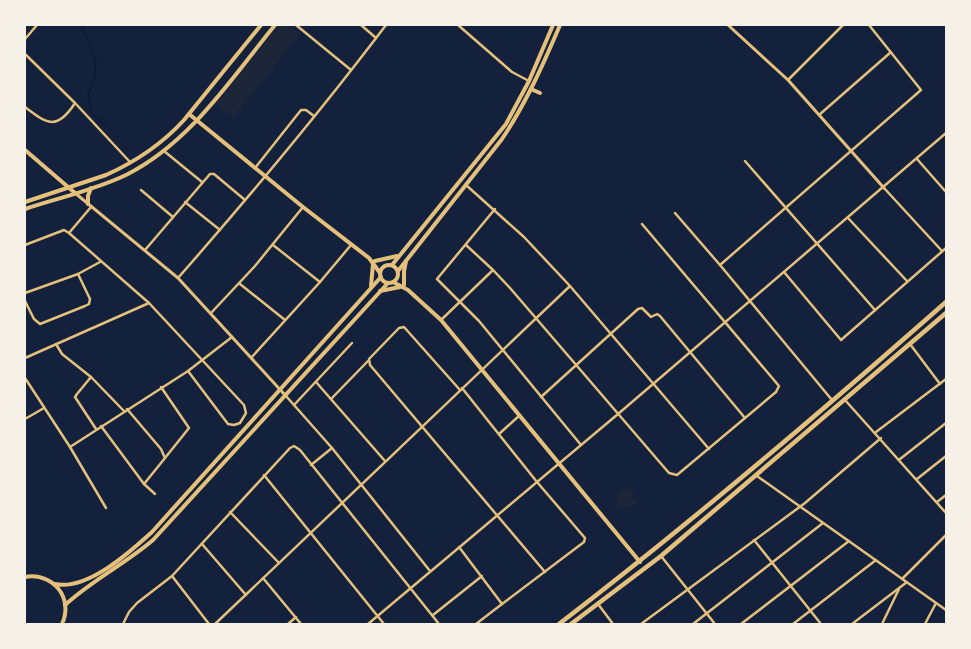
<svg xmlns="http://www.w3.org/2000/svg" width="971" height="649" font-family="'Sofia Sans Condensed',sans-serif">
<rect width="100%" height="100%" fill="#14213d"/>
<g fill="#1d2539">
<polygon points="279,25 289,25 300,34 234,117 216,104"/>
<polygon points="635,488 636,492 632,493 633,501 637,501 638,505 618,507 617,490"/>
</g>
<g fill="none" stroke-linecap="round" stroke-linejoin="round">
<polyline stroke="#0b132b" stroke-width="1" points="81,25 96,60 94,81 88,94 92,114 112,131"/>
<g stroke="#e5c07b" stroke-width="2.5">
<polyline points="296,25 351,70"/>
<polyline points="361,25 376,38"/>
<polyline points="458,25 512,72 529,81"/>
<polyline points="25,39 37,25"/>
<polyline points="25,54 75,103 130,162"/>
<polyline points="788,80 843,25"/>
<path d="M25 107C47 124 57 131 75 103"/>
<polyline points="819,115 891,52"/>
<polyline points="164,151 202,182"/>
<polyline points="917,159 946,192"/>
<polyline points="745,161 875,310"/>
<polyline points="255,168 301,110 306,110 314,116"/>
<polyline points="466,185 524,237 570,286 709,449"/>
<polyline points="884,188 942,251"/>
<polyline points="141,190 173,217"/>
<polyline points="185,202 220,230"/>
<polyline points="495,209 437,279 479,321 581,445"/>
<polyline points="675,213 720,265 832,400"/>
<polyline points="848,218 907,281"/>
<polyline points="69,233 91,207"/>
<polyline points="25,245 64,230 69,233 149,303 244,405 246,413 240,423 234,425 228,424 188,371"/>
<polyline points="273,245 320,282"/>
<polyline points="145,250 210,174 214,174 245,200"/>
<polyline points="720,265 921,90 869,25"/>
<polyline points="493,270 510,288 669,473 677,475 776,392 779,386 642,224"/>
<polyline points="784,272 841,340 946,248"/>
<path d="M178 278C250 196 320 112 386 25"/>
<polyline points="240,284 285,320"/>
<polyline points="25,293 78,274 100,262"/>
<polyline points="25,301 34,319 40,324 85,306 89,304 90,299 78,274"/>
<polyline points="211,313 255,266 303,207"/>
<polyline points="441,320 493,270 466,245"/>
<polyline points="56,344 62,354 91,377 124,411"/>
<polyline points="910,344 940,384"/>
<polyline points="25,358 149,303"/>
<polyline points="251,358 320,282 351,245"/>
<polyline points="91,377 77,394 75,397 96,429"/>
<polyline points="25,378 70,447 106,508"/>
<polyline points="316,382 385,461"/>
<polyline points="161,387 189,428 165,458"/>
<polyline points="462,388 537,482 585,538 584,542 502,604"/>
<polyline points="460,390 404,327 399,328 369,359 370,365 545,572"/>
<polyline points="286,396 332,448 430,571"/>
<polyline points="541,397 638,309 642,308 651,317 657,314 660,316 745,418"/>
<polyline points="331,399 368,361"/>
<polyline points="845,400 946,513"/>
<polyline points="294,405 352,343"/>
<polyline points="127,409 161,449 165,458 144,484"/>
<polyline points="25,419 44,408"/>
<polyline points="101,426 144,484 155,494"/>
<polyline points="876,432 946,379"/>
<polyline points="499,434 520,415"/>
<polyline points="70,447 188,371 232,337"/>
<polyline points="900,459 946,423"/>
<polyline points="311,465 332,448"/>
<polyline points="264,475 384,624"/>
<polyline points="757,476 946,610"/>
<polyline points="917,479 946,456"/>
<polyline points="937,502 946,495"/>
<polyline points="230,512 279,563"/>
<polyline points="754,540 821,624"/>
<polyline points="202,544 246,595"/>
<polyline points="459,547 502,604 476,624"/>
<polyline points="661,556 715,624"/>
<polyline points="172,576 209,624"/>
<polyline points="263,578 301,624"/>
<polyline points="902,579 946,535"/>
<polyline points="598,604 613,624"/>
<polyline points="433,615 482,576"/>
<polyline points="123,624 129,612 137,603 172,576 290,448 294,446 300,450 439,624"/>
<polyline points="215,624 570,286"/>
<polyline points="288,624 296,617"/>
<polyline points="368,624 618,414 946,133"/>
<polyline points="641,624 805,503 881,438"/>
<polyline points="693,624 823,523"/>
<polyline points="741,624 849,541"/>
<polyline points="793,624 876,560"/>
<polyline points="852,624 907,582"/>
<polyline points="882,624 899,589"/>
<polyline points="925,624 936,603"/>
</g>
<g stroke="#e5c07b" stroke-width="3">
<polyline points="728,25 788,80 884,188"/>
<polyline points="75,193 178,278 285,395"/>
</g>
<polyline stroke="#e5c07b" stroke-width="4" points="25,150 75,193"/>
<g stroke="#e5c07b" stroke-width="4">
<polyline points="531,89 540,93"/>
<polyline points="189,114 303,207 369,258 380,273"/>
<path d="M25 202 106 175C135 162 163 143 184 120L261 25"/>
<polyline points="88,204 88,196 91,188"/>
<path d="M25 209C58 198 95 190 126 175 190 143 231 79 275 25"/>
<polyline points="375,261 397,256"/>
<circle cx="389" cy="274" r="9"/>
<polyline points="392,265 506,124 529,81 553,25"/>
<path d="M398 271 502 139C526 103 543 65 560 25"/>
<polyline points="393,282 408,290 441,320 640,562"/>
<polyline points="404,285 404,271 406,261"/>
<polyline points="371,286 373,264"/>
<polyline points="380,291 400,287"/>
<path d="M25 577C53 572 74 598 62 624"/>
<path d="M55 584C87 591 130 552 152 532L381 277"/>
<path d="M65 605C92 580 125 564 153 540L388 283"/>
</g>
<g stroke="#e5c07b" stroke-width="4.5">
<path d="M559 624C692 522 820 413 946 302"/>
<polyline points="571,624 661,556 946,313"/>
</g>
</g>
<rect width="971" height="649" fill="none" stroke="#f6f1e7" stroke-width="52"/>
</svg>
